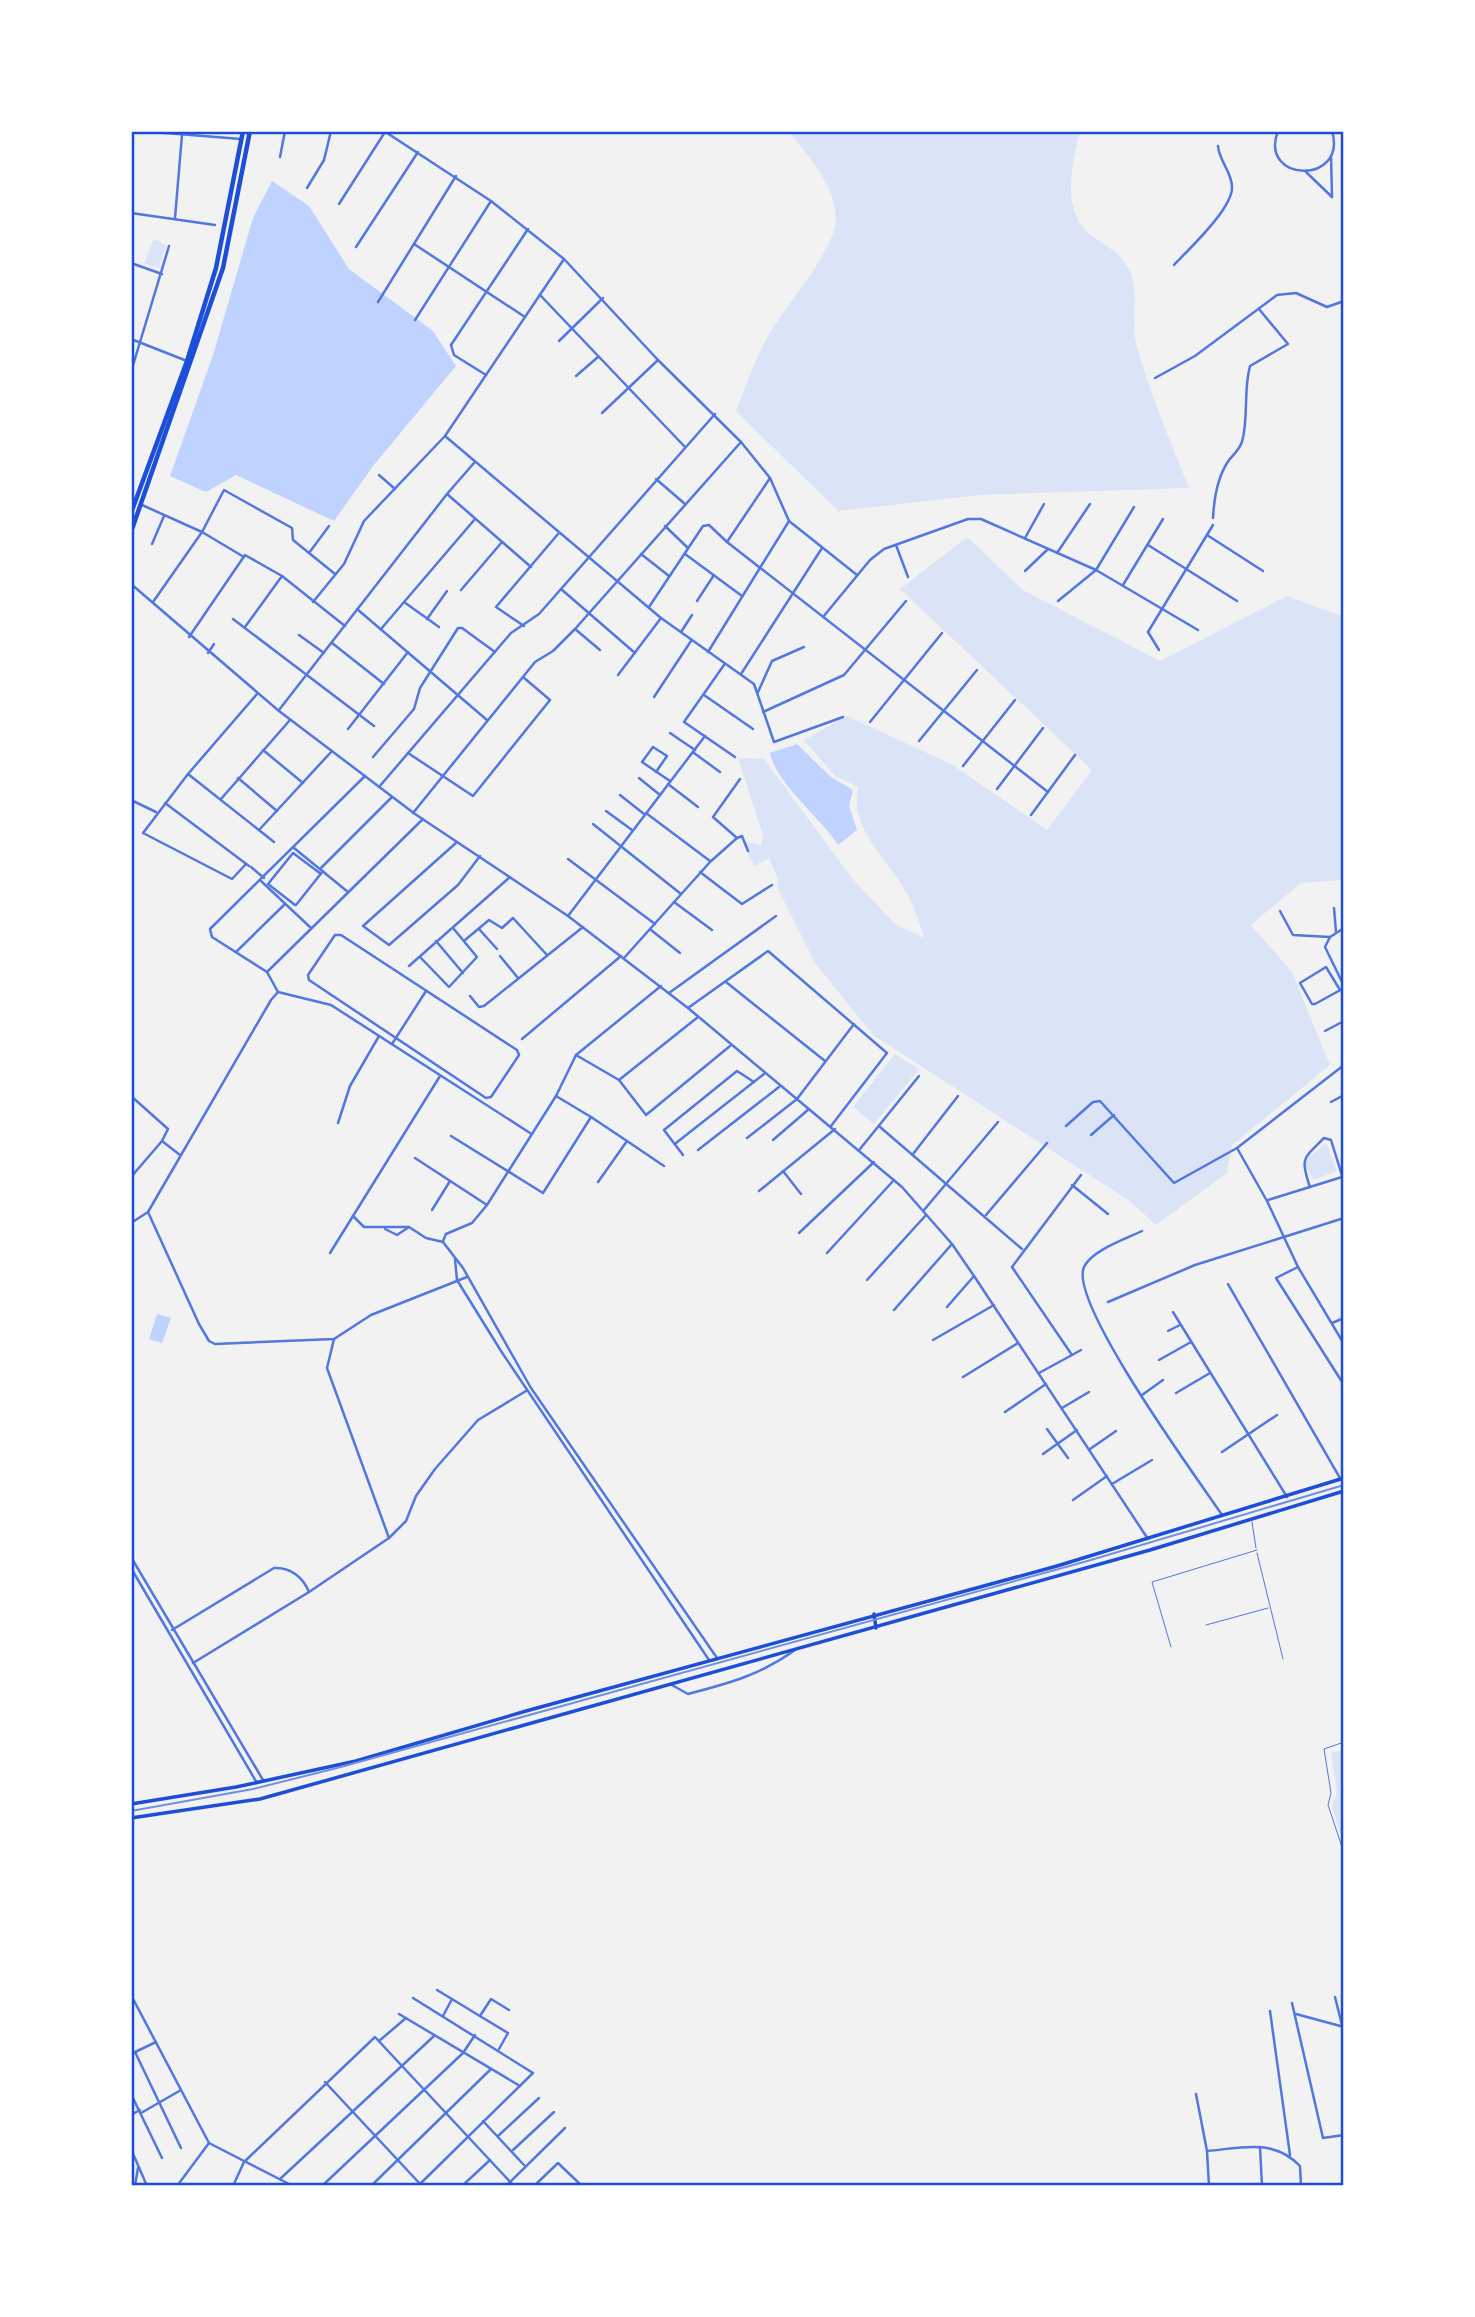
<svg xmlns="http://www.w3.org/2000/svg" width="1475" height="2317" font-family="Barlow,sans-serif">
<rect width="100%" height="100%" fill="#f2f2f2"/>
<g fill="#dbe4f7">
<path d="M788 131H1080C1072 165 1060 212 1092 236 1107 246 1123 255 1130 272 1140 296 1130 323 1137 347 1150 395 1171 442 1189 488L980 495 838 511 736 411C746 386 755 359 768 336 784 308 831 255 835 225 840 189 809 157 788 131Z"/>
<polygon points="154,239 166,245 159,268 144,263"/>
<path d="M967 537 1023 590 1160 661 1287 596 1344 617V880L1301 883 1251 925 1292 972 1330 1065 1232 1145 1227 1173 1156 1225 1131 1202 873 1035 815 963 777 887 778 879 769 858 754 866 742 841 761 845 763 836 738 758 764 759 852 878 895 924 924 938C920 924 914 905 906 892 887 858 849 829 858 787L834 775 804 740 847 716 953 765 1047 830 1092 770 900 589Z"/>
<polygon points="895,1054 919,1069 874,1124 853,1107"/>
<polygon points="1326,1143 1337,1171 1314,1180 1305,1165 1306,1160"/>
<polygon points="1344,1750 1344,1847 1332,1806 1337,1792 1331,1753"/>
</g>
<g fill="#bfd3fe">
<polygon points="272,181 309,206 349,269 433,331 456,366 373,466 334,521 236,475 206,492 170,476 213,355 253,218"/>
<path d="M797 744 831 777 853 790 849 806 857 830 838 845C820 817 776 783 770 753Z"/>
<polygon points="157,1314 171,1318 162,1343 149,1339"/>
</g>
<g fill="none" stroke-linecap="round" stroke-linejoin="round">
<g stroke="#5277de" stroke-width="1">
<polyline points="1252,1522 1256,1548"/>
<polyline points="1257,1553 1283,1659"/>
<polyline points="1206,1625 1268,1608"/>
<polyline points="1171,1647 1152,1582 1257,1550"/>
<polyline points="1344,1742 1324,1749 1331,1793 1328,1805 1344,1853"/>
</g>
<g stroke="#5277de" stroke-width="2.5">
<polyline points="140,131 241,139"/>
<polyline points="384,131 491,201 564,259 658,360 741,442 770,478 789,521 857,575"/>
<path d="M1278 131C1258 183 1348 185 1332 131"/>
<polyline points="1331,156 1332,197"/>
<polyline points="280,157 285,131"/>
<polyline points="1306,172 1332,197"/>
<polyline points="307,188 324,160 331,131"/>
<polyline points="339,204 385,132"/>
<polyline points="131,213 215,225"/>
<polyline points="175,218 182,135"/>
<polyline points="414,244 525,317"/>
<polyline points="356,247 418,152"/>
<polyline points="131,263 162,274"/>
<path d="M1174 265C1189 249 1233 208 1232 187 1232 172 1219 161 1218 146"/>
<polyline points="540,295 685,447"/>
<polyline points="378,302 456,176"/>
<polyline points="415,320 491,201"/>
<polyline points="131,339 187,361"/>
<polyline points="559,341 603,298"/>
<polyline points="131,372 169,246"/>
<polyline points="486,375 454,355 451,345 528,229"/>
<polyline points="576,376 598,357"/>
<polyline points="1155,378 1195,356 1277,295 1296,293 1327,307 1344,301"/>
<polyline points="602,413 658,360"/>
<polyline points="445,436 661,618 754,684 774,742 843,717"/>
<polyline points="379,475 395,489"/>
<polyline points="770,478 727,542 1048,792"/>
<polyline points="656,479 685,504"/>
<polyline points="447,494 531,567"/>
<polyline points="142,505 202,532 244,557"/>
<path d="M1213 518C1214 498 1217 477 1229 460 1234 454 1239 450 1242 442 1249 417 1243 392 1250 366L1288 344 1259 309"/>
<polyline points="665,526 688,548"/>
<polyline points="1207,535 1263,571"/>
<polyline points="1025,538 1044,504"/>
<polyline points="152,544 164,516"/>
<polyline points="896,545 908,577"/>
<polyline points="1148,545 1237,601"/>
<polyline points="309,553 329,526"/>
<polyline points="1057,553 1090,504"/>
<polyline points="641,554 669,576"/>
<polyline points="685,554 742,596"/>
<polyline points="1025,571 1048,549"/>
<polyline points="1123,585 1163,519"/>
<polyline points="561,589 635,653"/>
<polyline points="461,590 502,542"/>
<polyline points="697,601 714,575"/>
<polyline points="1058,601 1096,570 1134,507"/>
<polyline points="153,602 202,532 224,490 292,528 293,540 335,574"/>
<polyline points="313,602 344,564 364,521 445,436 564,259"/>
<polyline points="404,602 439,627"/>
<polyline points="649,607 703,526 709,525 727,542"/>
<polyline points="357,609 487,720"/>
<polyline points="823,617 870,560 884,549 968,519 981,519 1096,570 1198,630"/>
<polyline points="233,619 374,726"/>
<polyline points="427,619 447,591"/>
<polyline points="524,626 496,607 558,534"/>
<polyline points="245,627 282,576"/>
<polyline points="381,629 475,519"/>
<polyline points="575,629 600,650"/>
<polyline points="681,632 692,615"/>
<polyline points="299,635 324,653"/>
<polyline points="189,637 245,555 282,576 345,626"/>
<polyline points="332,643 384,684"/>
<polyline points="1159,650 1148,632 1213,525"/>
<polyline points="708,652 789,521"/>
<polyline points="208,653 214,644"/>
<polyline points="724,665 684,722 735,757"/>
<polyline points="741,674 822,548"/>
<polyline points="618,675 661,618"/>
<polyline points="758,692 772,661 804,647"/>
<polyline points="257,694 188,774 274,842"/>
<polyline points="704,695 753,729"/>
<polyline points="654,697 691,641"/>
<polyline points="279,710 447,494 474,463"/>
<polyline points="763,712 844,675 906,601"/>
<polyline points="870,722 942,633"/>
<polyline points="348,729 408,652"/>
<polyline points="670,733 695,750"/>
<polyline points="919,741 977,670"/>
<polyline points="263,750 303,783"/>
<polyline points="408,753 473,796 550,700 523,677"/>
<polyline points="694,753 720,772"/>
<polyline points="373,757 414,709 420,688 458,628 462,628 495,652"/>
<polyline points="963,766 1015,700"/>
<polyline points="656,772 667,756 653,747 642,762 670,781"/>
<polyline points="188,774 143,833 232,879 246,864"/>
<polyline points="238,778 277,811"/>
<polyline points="639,778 660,795"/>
<polyline points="740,779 713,817 737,838 742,836 748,851"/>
<polyline points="668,784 698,807"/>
<polyline points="379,787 511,633 539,614 715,414"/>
<polyline points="997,789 1043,728"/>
<polyline points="620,795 644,814"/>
<polyline points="221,799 290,720"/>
<polyline points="131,800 156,812"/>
<polyline points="165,803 249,866"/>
<polyline points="606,811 632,830"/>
<polyline points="413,813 535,662 553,651 575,629 741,442"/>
<polyline points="646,813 710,861"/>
<polyline points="1031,815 1075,755"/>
<polyline points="593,824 681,894"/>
<polyline points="259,830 332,751"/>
<polyline points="457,842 363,926 389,945 458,885 480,856"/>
<polyline points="294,848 348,892"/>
<polyline points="568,859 655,924"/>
<polyline points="251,867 264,878"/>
<polyline points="320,869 392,797"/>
<polyline points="700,872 742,904 772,885"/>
<polyline points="321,874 293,853 268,884 295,905 296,905 323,871"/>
<polyline points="261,881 311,928"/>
<polyline points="674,902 712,930"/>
<polyline points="1334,908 1336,932"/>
<polyline points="1280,911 1293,935 1330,937"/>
<polyline points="568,916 705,736"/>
<polyline points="1344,928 1330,937 1325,947 1344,986"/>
<polyline points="479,929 497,949"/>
<polyline points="651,930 680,953"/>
<polygon points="335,935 341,935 517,1050 519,1055 491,1097 486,1098 309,980 308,975"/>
<polyline points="465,940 489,920 502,928 513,918 547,955"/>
<polyline points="436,941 463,973"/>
<polyline points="236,952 285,904"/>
<polyline points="500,956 518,978"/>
<polyline points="420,957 449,987 477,957 453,928"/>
<polyline points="624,958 710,862 737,838"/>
<polyline points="409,966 510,877"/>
<polyline points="267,972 423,819"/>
<polyline points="726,982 825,1061"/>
<polyline points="1340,990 1326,967 1300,983 1312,1004 1315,1004 1344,988"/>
<polyline points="278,992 267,972 212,937 210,929 365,776"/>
<polyline points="669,993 776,916"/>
<polyline points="470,996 479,1007 484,1006 583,927"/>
<polyline points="688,1008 768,951 887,1053 831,1126"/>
<polyline points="698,1017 619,1080 646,1115 730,1046"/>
<polyline points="1325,1031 1344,1021"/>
<polyline points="522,1039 621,956"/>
<polyline points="392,1044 426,991"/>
<polyline points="576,1055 619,1080"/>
<polyline points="131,1096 168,1129 162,1141 131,1177"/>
<polyline points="556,1096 591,1117"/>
<polyline points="1331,1102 1344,1095"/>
<polyline points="338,1123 350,1086 379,1036"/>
<polyline points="1066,1126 1093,1102 1100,1101 1174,1183 1237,1148 1344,1065"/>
<polyline points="880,1127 1022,1249"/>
<polyline points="1091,1135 1114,1115"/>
<polyline points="451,1136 543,1193 591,1117 627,1141"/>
<polyline points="747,1138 797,1099 854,1024"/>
<polyline points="773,1140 809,1109"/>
<polyline points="162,1141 180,1155"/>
<polyline points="676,1143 764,1074"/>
<polyline points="1237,1148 1267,1201 1298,1267 1344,1344"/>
<polyline points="860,1149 919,1076"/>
<polyline points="698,1150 779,1087"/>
<polyline points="913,1154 958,1096"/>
<polyline points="683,1155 664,1130 737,1071 754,1082"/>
<polyline points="415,1158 487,1205"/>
<polyline points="783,1171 801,1194"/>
<polyline points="598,1182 627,1141 664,1166"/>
<polyline points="1072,1185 1108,1214"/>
<path d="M1310 1187C1300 1158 1303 1159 1324 1138L1331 1140 1344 1182"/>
<polyline points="759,1191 835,1129"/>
<polyline points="1268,1200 1342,1177"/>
<polyline points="432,1210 450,1181"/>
<polyline points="924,1210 998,1122"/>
<polyline points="148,1212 199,1324 209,1341 215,1344 334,1339 371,1315 467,1277"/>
<polyline points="986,1215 1047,1143"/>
<polyline points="353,1216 364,1227 409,1227 426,1238 443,1242"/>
<polyline points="131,1223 148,1212 271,1000 278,992 331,1005 530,1133"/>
<polyline points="385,1229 397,1235 409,1227"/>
<path d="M1142 1231C1126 1239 1092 1250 1084 1267 1068 1302 1197 1478 1222 1515"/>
<polyline points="799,1233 874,1162"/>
<polyline points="443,1241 446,1234 472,1223 487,1205 556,1096 576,1055 661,986"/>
<polyline points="443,1242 463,1268 531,1388 717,1658"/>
<polyline points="330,1253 440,1076"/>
<polyline points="827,1253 894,1180"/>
<polyline points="455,1259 457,1280 501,1351 709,1660"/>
<polyline points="1298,1267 1276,1278 1344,1385"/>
<polyline points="867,1280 926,1215"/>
<polyline points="1228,1284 1340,1478"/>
<polyline points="1108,1302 1195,1265 1344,1218"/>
<polyline points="947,1307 974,1276"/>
<polyline points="894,1310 952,1244"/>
<polyline points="1173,1312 1287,1497"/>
<polyline points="1332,1323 1344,1318"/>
<polyline points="1168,1331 1180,1325"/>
<polyline points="334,1339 327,1368 389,1538"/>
<polyline points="933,1340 994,1305"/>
<polyline points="1072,1355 1081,1350"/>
<polyline points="1159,1360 1191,1342"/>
<polyline points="1039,1373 1072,1355 1012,1267 1081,1175"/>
<polyline points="963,1377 1018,1343"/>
<polyline points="1176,1393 1210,1373"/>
<polyline points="1142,1395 1163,1380"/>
<polyline points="1062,1408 1089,1392"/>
<polyline points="1005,1412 1046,1384"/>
<polyline points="1047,1429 1068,1458"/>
<polyline points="1090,1449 1116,1431"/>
<polyline points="1222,1452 1277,1415"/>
<polyline points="1043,1454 1077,1430"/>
<polyline points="1112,1484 1152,1460"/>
<polyline points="1073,1500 1107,1476"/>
<path d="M172 1630 274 1568C290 1567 303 1577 309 1592"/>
<polyline points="193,1663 309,1592 389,1538 406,1521 416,1496 435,1469 478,1420 526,1391"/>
<path d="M670 1684 688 1694C730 1683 760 1675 795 1650"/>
<polyline points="437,1990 508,2033 499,2049"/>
<polyline points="131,1995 209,2143 293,2186"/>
<polyline points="1335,1997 1344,2033"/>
<polyline points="413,1998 533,2073 418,2186"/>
<polyline points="1292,2003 1323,2138 1344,2135"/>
<polyline points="1270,2011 1290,2155"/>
<polyline points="399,2014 520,2086"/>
<polyline points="1296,2014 1344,2027"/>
<polyline points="443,2016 452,1999"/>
<polyline points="480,2016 491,1999 509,2010"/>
<polyline points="379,2041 406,2018"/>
<polyline points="135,2052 181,2148"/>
<polyline points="131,2054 156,2042"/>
<polyline points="325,2082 422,2186"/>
<polyline points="131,2094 162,2158"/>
<polyline points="1196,2094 1207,2151 1209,2186"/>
<polyline points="141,2113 181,2090"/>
<polyline points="131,2115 140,2110"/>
<polyline points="483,2121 524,2165"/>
<polyline points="498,2136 539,2098"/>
<polyline points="1260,2147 1262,2186"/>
<polyline points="131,2149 147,2186"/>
<polyline points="513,2150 554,2112"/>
<path d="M1207 2151C1242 2148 1273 2138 1300 2166L1301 2186"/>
<polyline points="280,2179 434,2036"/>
<polyline points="135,2186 138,2168"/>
<polyline points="177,2186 209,2143"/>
<polyline points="233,2186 244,2162 375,2037 514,2186"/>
<polyline points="322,2186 463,2053 475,2035"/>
<polyline points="371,2186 491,2069"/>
<polyline points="462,2186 490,2160"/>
<polyline points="506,2186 565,2128"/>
<polyline points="534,2186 558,2163 582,2186"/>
</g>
<g stroke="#5277de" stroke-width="2.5">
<polyline points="131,584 279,711 415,814 568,916 688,1008 902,1187 952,1244 974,1276 1148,1539"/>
<polyline points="131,1557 263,1780"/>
<polyline points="131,1568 257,1783"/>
</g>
<g stroke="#1d4ed8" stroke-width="3.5">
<polyline points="874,1614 876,1628"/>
<polyline points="131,1804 236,1787 356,1761 526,1711 1057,1566 1344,1478"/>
<polyline points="131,1818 260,1799 1150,1550 1344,1491"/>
</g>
<g stroke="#1d4ed8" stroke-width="4.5">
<polyline points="131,513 187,361 216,268 243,131"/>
<polyline points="131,532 223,268 250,131"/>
</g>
<polyline stroke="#7290e2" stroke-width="2" points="131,1811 253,1789 337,1768 1084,1562 1344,1485"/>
</g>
<rect width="1475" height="2317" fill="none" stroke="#ffffff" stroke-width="266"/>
<rect x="133" y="133" width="1209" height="2051" fill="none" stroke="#1d4ed8" stroke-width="2.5"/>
</svg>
